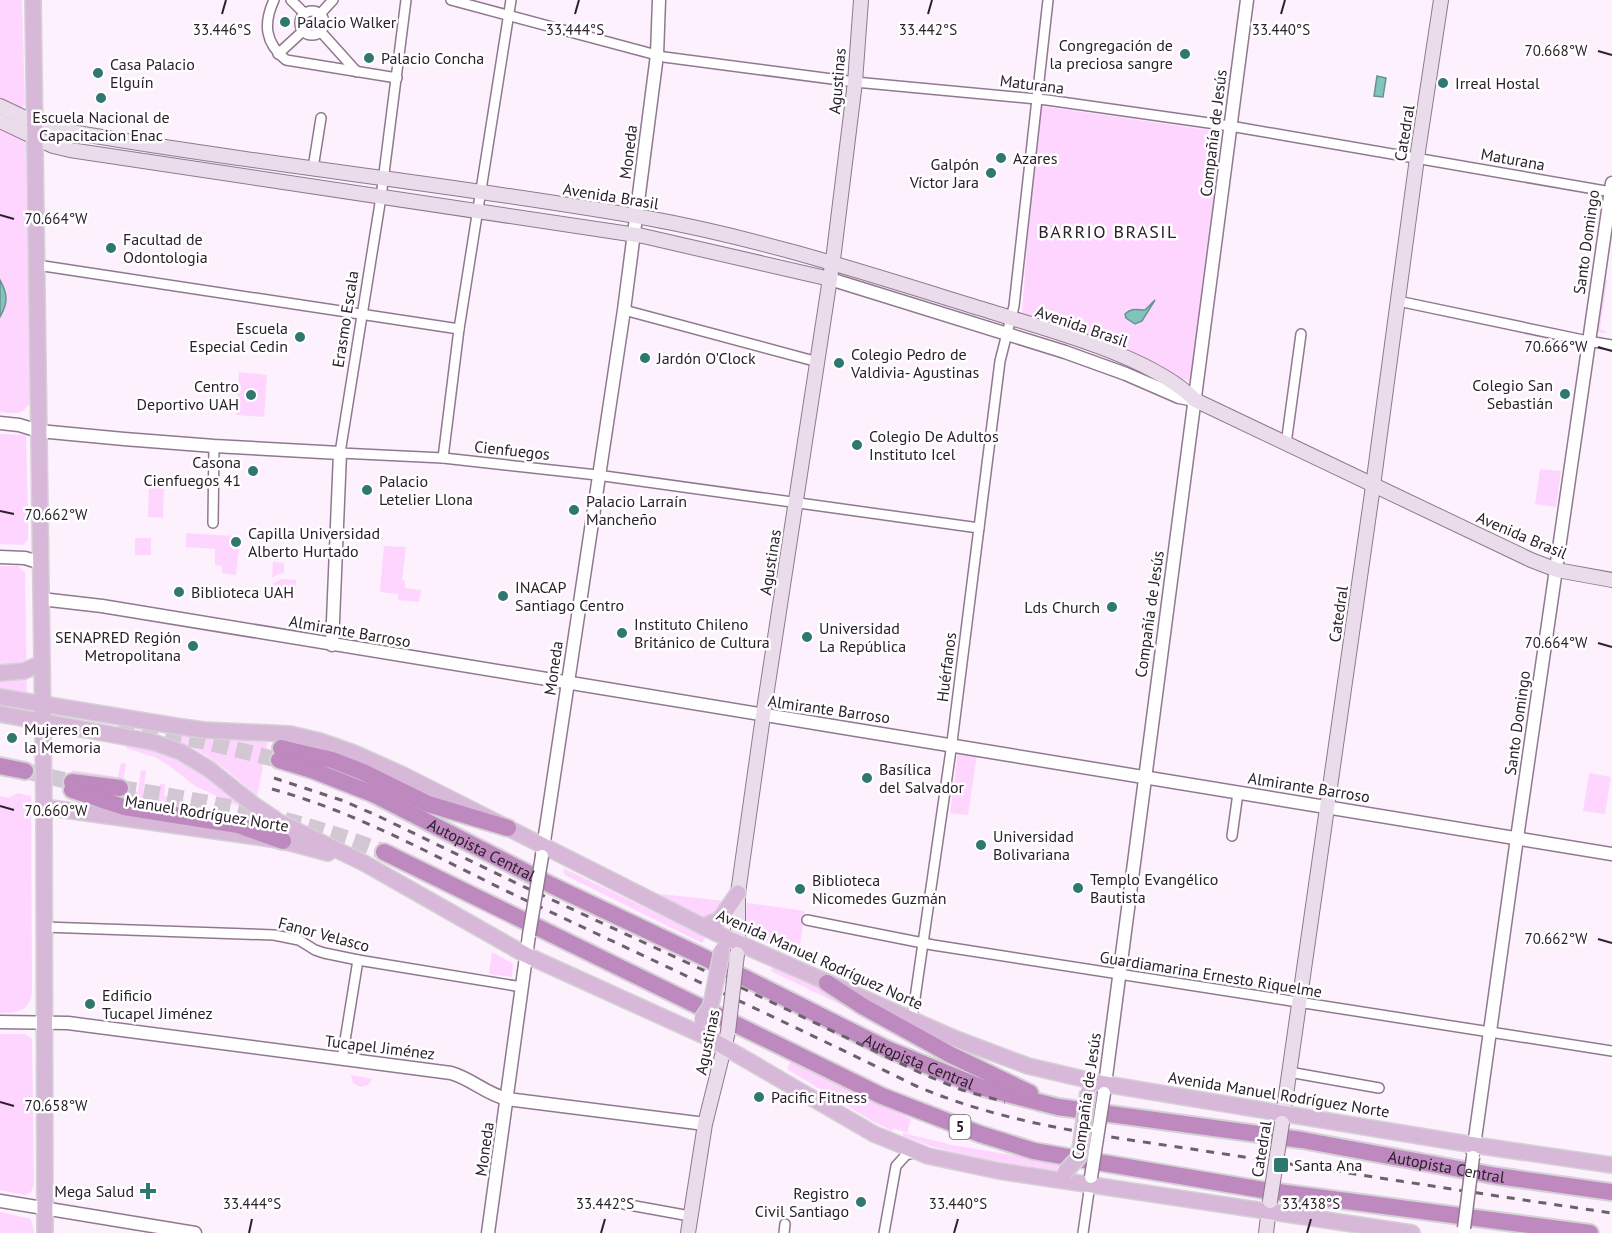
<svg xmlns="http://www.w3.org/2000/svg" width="1612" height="1233" font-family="'PT Sans',sans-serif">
<rect width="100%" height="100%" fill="#fcf1fc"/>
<g fill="#fed5fe">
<polygon points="0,0 22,0 25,105 19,109 0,100"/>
<polygon points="1041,106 1222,132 1194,374 1190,381 1182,380 1022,313 1030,208"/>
<path d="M0 127 26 139 30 402C22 417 15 413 0 412Z"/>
<polygon points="1602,280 1607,280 1600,329 1608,333 1598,332 1595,327"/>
<polygon points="239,372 267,375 264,417 236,415"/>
<polygon points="0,434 26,435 28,521 28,539 23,545 0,544"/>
<polygon points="1540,469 1561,471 1556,507 1535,504"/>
<polygon points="149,481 164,482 163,518 148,517"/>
<polygon points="186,533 232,536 232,549 239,549 236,575 222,573 222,566 215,565 215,549 186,547"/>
<rect x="135" y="538" width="16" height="17"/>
<polygon points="384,546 406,547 402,580 405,581 405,588 421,590 419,602 398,600 398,594 380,592"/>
<polygon points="273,562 284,563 284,573 279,574 272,578"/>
<polygon points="0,566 18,566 25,573 27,694 0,690"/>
<polygon points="281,579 296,580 295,597 270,595 272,584"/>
<path d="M170 735 219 739 268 741 257 796C230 772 204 750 170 738Z"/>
<path d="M127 745C178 754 202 771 240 804L238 806 195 786 170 766 157 758 126 748Z"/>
<polygon points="958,752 977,755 968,815 950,813"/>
<polygon points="121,763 126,764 122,789 138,792 141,770 146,771 143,793 158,795 160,784 165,784 164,796 184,800 183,805 217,811 216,815 122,800 121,781 72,773 72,770 118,777"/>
<polygon points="1589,773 1611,777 1605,814 1583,811"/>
<path d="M18 793 31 796 32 992C30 1011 17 1013 0 1013V796L9 798Z"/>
<polygon points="563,868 706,937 702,943 565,875"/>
<polygon points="643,892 724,901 713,917 703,917"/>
<polygon points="747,903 805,911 798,958 744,933"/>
<polygon points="492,952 513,964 512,977 489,974"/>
<polygon points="774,964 825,987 852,1010 771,971"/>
<polygon points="0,1034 25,1034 32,1039 34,1184 31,1192 25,1195 0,1190"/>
<polygon points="790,1062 911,1119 907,1133 893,1128 892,1131 872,1121 787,1069"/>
<polygon points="351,1075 372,1079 368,1085 361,1087 353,1083"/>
<path d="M903 1133 952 1145 1059 1163 1058 1171C1005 1163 953 1156 903 1136Z"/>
<polygon points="0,1212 31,1219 34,1233 0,1233"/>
</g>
<g fill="#80c4bc" stroke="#669390" stroke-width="1.5">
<polygon points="1377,76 1386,78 1383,97 1374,96"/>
<path d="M0 280C8 294 8 303 0 317Z"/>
<path d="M1155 300 1142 321 1135 324 1126 318 1125 314C1132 307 1137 310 1145 310Z"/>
</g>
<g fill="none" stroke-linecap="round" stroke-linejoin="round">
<g stroke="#d2c7d2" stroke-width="16" stroke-dasharray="16 8" stroke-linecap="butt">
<polyline points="118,729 202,741 279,760"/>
<polyline points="25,771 72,782"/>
<path d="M120 788C210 802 299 818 384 852"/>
</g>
<defs>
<g id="minor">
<path d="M274 0C263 24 265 43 286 60L397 78"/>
<polyline points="291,0 304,13"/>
<polyline points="406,0 381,197 340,453 443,458 597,475 979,528"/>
<polyline points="451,0 664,57 855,82 1047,100 1230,126 1612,192"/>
<circle cx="312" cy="23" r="12"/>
<polyline points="321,13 333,0"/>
<polyline points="321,32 357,72"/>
<polyline points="278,54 303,31"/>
<polyline points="313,168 321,118"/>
<polyline points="37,265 459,329"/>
<polyline points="1398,301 1588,341 1612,345"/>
<polyline points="624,310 818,362"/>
<polyline points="1286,444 1301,334"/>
<polyline points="443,458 459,329 511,0"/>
<polyline points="213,523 214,446"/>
<polyline points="1232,836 1238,793"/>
<polyline points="807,920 933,945 1612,1051"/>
<polyline points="44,927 274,935 299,940 315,950 324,953 358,960 522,987"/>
<polyline points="912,1019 951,750 1000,361 1014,306 1048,0"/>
<polyline points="342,1059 358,960"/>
<polyline points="1289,1072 1379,1088"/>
<polyline points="624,1204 690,1216"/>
<polyline points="784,1233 785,1224"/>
<polyline points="884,1233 896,1166 906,1155 916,1152"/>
<polyline points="1083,1233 1090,1184"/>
</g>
<g id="tertiary">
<polyline points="830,279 1065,352 1126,374 1179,397 1195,400"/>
<polyline points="0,423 19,425 39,431 124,439 214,446 340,453 332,645"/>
<polyline points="0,557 25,558 41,563"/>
<path d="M41 599 102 606C605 689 1109 771 1612 854"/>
<polyline points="542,855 624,310 657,55 659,0"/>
<path d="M0 1022 68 1023 451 1073C472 1079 486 1094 507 1099L705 1124"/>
<polyline points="1104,1092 1247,0"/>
<polyline points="1473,1153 1517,838 1612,183"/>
<polyline points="0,1201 195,1233"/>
<polyline points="488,1233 529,935"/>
</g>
<g id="secondary">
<path d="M0 106 36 123 66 131C259 165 454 184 647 218 764 239 878 277 992 312 1051 331 1151 356 1195 400L1531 560 1557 570 1612 580"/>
<polyline points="0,121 53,146 70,150 643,236 830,279"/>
<polyline points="738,952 738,893 763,716 834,252 855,82 861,0"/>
<polyline points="1282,1123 1373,486 1417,158 1441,0"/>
<polyline points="688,1233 705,1124 728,1032"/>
<polyline points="1266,1233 1270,1201"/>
</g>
<g id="primary">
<polyline points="33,0 44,807 45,1233"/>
<polyline points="0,673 24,671 42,663"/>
<polyline points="0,697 175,726 204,730 290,734 320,741 354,753 403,775 718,934 956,1039 1028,1066 1105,1084 1474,1145 1612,1165"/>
<polyline points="0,714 153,742 181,752 209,769 254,805 279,822 364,863 526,955 709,1038 874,1134 928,1156 999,1171 1412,1233"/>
<polyline points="44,807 251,836 283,841 328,853"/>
<polyline points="703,927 720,919 738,893"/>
</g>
<g id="motorway">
<polyline points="281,748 332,760 363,772 428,804 508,828"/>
<path id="s1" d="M279 760 312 770 373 794 551 885 699 955 887 1049 980 1087 1058 1107 1302 1140 1497 1176 1612 1192"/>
<polyline points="0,766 25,771"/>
<polyline points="72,782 120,788"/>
<polyline points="72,790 124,807 238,825 283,841"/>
<polyline points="384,852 882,1096 980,1134 1034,1151 1068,1157 1263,1190 1590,1233"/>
<polyline points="827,983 864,1007 951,1055 1030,1093"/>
</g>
</defs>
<use href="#minor" stroke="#917891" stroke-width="12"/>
<use href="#tertiary" stroke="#917891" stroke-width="15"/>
<use href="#secondary" stroke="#917891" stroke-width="16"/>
<use href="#primary" stroke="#d5d2d5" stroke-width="18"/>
<use href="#motorway" stroke="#d5d2d5" stroke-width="20"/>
<use href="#minor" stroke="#fff" stroke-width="9"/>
<use href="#tertiary" stroke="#fff" stroke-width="12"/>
<use href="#secondary" stroke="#ebdcec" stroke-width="14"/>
<use href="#primary" stroke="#d7b8d8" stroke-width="15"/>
<use href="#motorway" stroke="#bd89be" stroke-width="16"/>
<g stroke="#6b606b" stroke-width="3" stroke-dasharray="8 8" stroke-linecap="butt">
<polyline points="274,778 341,800 376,815 516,883 746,990 925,1075 962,1090 1005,1102"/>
<path d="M272 789C362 814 437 858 521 898 652 960 784 1021 914 1085 1010 1127 1115 1137 1218 1153 1349 1173 1481 1194 1612 1213"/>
</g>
<defs>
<g id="tertiary-bridge">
<polyline points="529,935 542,856"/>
<polyline points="1091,1177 1104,1093"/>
<polyline points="1464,1228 1473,1157"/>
</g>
<g id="secondary-bridge">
<polyline points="728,1032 737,954"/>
<polyline points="1270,1201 1282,1123"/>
</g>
<g id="primary-bridge">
<polyline points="702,1019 710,1007 712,1000 722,950"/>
<polyline points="1065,1172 1079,1157 1088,1092"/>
</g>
</defs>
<use href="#tertiary-bridge" stroke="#917891" stroke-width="15" stroke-linecap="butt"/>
<use href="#secondary-bridge" stroke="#917891" stroke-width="16" stroke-linecap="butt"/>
<use href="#primary-bridge" stroke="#d5d2d5" stroke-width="18" stroke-linecap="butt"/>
<use href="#tertiary-bridge" stroke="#fff" stroke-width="12"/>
<use href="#secondary-bridge" stroke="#ebdcec" stroke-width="14"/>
<use href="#primary-bridge" stroke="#d7b8d8" stroke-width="15"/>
</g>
<path fill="none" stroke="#2b202b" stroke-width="2" d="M222 14 226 0M575 14 579 0M928 14 932 0M1281 14 1285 0M1598 51 1612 55M0 215 14 219M1598 347 1612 351M0 511 14 514M1598 643 1612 647M0 806 14 810M1598 939 1612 943M0 1102 14 1106M249 1233 252 1219M601 1233 605 1219M954 1233 958 1219M1307 1233 1311 1219"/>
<g fill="#2f776f" stroke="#fff" stroke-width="2">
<circle cx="285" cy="22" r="6"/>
<circle cx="1185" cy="54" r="6"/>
<circle cx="369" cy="58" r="6"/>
<circle cx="98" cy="73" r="6"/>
<circle cx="1443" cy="83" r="6"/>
<circle cx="101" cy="98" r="6"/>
<circle cx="1001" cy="158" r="6"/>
<circle cx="991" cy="173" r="6"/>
<circle cx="111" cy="248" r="6"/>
<circle cx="300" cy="337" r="6"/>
<circle cx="645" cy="358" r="6"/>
<circle cx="839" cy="363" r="6"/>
<circle cx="1565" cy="394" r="6"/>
<circle cx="251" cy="395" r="6"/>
<circle cx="857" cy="445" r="6"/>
<circle cx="253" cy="471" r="6"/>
<circle cx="367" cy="490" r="6"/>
<circle cx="574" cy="510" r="6"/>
<circle cx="236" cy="542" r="6"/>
<circle cx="179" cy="592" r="6"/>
<circle cx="503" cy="596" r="6"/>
<circle cx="1112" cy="607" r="6"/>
<circle cx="622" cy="633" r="6"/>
<circle cx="807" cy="637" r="6"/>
<circle cx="193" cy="646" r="6"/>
<circle cx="12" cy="738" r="6"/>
<circle cx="867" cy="778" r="6"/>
<circle cx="981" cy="845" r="6"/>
<circle cx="1078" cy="888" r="6"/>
<circle cx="800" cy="889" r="6"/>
<circle cx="90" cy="1004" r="6"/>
<circle cx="759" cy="1097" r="6"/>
<rect x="1273" y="1157" width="16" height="16" rx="3"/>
<path d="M145 1182h6v6h6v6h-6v6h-6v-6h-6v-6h6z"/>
<circle cx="861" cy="1202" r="6"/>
</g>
<g text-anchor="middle" stroke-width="5" stroke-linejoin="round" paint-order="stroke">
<rect fill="#fff" stroke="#6b636b" stroke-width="1.5" x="949.5" y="1115" width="21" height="24" rx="4.5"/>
<g font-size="15" font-weight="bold" fill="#2b202b">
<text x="960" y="1132">5</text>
</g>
<g font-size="16" fill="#2b202b" stroke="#fff" text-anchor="start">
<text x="297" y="28">Palacio Walker</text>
<text x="1173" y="51" text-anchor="end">Congregación de<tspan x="1173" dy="18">la preciosa sangre</tspan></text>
<text x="381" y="64">Palacio Concha</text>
<text x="110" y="70">Casa Palacio<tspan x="110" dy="18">Elguín</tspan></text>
<text x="1455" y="89">Irreal Hostal</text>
<text x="101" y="123" text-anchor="middle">Escuela Nacional de<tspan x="101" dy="18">Capacitacion Enac</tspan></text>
<text x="1013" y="164">Azares</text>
<text x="979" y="170" text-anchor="end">Galpón<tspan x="979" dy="18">Víctor Jara</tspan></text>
<text x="123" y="245">Facultad de<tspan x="123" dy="18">Odontologia</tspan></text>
<text x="288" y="334" text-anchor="end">Escuela<tspan x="288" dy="18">Especial Cedin</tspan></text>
<text x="851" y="360">Colegio Pedro de<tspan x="851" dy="18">Valdivia- Agustinas</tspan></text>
<text x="657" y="364">Jardón O'Clock</text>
<text x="1553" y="391" text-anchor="end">Colegio San<tspan x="1553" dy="18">Sebastián</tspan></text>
<text x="239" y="392" text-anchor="end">Centro<tspan x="239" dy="18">Deportivo UAH</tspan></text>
<text x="869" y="442">Colegio De Adultos<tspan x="869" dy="18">Instituto Icel</tspan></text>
<text x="241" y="468" text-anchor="end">Casona<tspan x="241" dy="18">Cienfuegos 41</tspan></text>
<text x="379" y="487">Palacio<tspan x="379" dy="18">Letelier Llona</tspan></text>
<text x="586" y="507">Palacio Larraín<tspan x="586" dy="18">Mancheño</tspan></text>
<text x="248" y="539">Capilla Universidad<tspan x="248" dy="18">Alberto Hurtado</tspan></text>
<text x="515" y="593">INACAP<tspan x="515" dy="18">Santiago Centro</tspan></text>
<text x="191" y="598">Biblioteca UAH</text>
<text x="1100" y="613" text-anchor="end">Lds Church</text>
<text x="634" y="630">Instituto Chileno<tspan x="634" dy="18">Británico de Cultura</tspan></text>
<text x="819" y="634">Universidad<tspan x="819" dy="18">La República</tspan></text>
<text x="181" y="643" text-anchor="end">SENAPRED Región<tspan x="181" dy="18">Metropolitana</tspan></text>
<text x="24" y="735">Mujeres en<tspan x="24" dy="18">la Memoria</tspan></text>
<text x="879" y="775">Basílica<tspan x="879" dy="18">del Salvador</tspan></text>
<text x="993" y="842">Universidad<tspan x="993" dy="18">Bolivariana</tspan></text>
<text x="1090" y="885">Templo Evangélico<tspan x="1090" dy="18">Bautista</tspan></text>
<text x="812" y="886">Biblioteca<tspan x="812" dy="18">Nicomedes Guzmán</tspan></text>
<text x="102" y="1001">Edificio<tspan x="102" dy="18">Tucapel Jiménez</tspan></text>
<text x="771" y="1103">Pacific Fitness</text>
<text x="1294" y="1171">Santa Ana</text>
<text x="134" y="1197" text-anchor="end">Mega Salud</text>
<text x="849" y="1199" text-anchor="end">Registro<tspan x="849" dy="18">Civil Santiago</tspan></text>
</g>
<g font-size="16" fill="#2b202b" stroke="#fff">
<text transform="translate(837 81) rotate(-85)" y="6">Agustinas</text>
<text transform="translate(1032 84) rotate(7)" y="6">Maturana</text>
<text transform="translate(1213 133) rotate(-83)" y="6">Compañía de Jesús</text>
<text transform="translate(1404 133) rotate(-81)" y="6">Catedral</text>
<text transform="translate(628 152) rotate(-83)" y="6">Moneda</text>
<text transform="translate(1513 159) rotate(10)" y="6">Maturana</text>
<text transform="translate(611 196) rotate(9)" y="6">Avenida Brasil</text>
<text transform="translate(1586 242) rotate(-82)" y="6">Santo Domingo</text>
<text transform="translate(345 319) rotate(-81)" y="6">Erasmo Escala</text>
<text transform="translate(1082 326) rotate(19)" y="6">Avenida Brasil</text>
<text transform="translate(512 450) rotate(6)" y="6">Cienfuegos</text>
<text transform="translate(1522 535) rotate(23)" y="6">Avenida Brasil</text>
<text transform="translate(770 562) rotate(-81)" y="6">Agustinas</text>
<text transform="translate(1149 614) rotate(-82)" y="6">Compañía de Jesús</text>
<text transform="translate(1338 614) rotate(-82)" y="6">Catedral</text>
<text transform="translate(350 631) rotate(10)" y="6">Almirante Barroso</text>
<text transform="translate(946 667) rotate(-83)" y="6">Huérfanos</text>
<text transform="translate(553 668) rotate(-82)" y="6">Moneda</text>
<text transform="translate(829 709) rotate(8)" y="6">Almirante Barroso</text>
<text transform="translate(1517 723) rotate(-82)" y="6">Santo Domingo</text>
<text transform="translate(1309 787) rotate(9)" y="6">Almirante Barroso</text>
<text transform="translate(207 813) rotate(9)" y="6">Manuel Rodríguez Norte</text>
<text dy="6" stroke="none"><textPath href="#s1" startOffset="222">Autopista Central</textPath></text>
<text transform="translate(324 934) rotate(15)" y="6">Fanor Velasco</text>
<text transform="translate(820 959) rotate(24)" y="6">Avenida Manuel Rodríguez Norte</text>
<text transform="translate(1211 974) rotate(9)" y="6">Guardiamarina Ernesto Riquelme</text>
<text transform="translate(707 1042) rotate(-78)" y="6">Agustinas</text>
<text transform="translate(380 1047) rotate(7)" y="6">Tucapel Jiménez</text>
<text dy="6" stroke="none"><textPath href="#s1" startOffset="708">Autopista Central</textPath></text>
<text transform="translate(1279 1094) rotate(9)" y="6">Avenida Manuel Rodríguez Norte</text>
<text transform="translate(1086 1096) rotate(-82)" y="6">Compañía de Jesús</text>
<text transform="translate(484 1149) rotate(-82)" y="6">Moneda</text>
<text transform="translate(1261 1149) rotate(-81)" y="6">Catedral</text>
<text dy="6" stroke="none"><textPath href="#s1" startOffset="1248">Autopista Central</textPath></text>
</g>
<g font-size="18" letter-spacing="1.5" fill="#2b202b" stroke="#fff">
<text x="1108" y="238">BARRIO BRASIL</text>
</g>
</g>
<g font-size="15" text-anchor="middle" fill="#2b202b" stroke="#fff" stroke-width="5" stroke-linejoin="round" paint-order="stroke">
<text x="222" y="35">33.446°S</text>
<text x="575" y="35">33.444°S</text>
<text x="928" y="35">33.442°S</text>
<text x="1281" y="35">33.440°S</text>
<text x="1556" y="56">70.668°W</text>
<text x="56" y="224">70.664°W</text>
<text x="1556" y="352">70.666°W</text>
<text x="56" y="520">70.662°W</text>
<text x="1556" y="648">70.664°W</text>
<text x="56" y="816">70.660°W</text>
<text x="1556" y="944">70.662°W</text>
<text x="56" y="1111">70.658°W</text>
<text x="252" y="1209">33.444°S</text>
<text x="605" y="1209">33.442°S</text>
<text x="958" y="1209">33.440°S</text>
<text x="1311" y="1209">33.438°S</text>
</g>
</svg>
